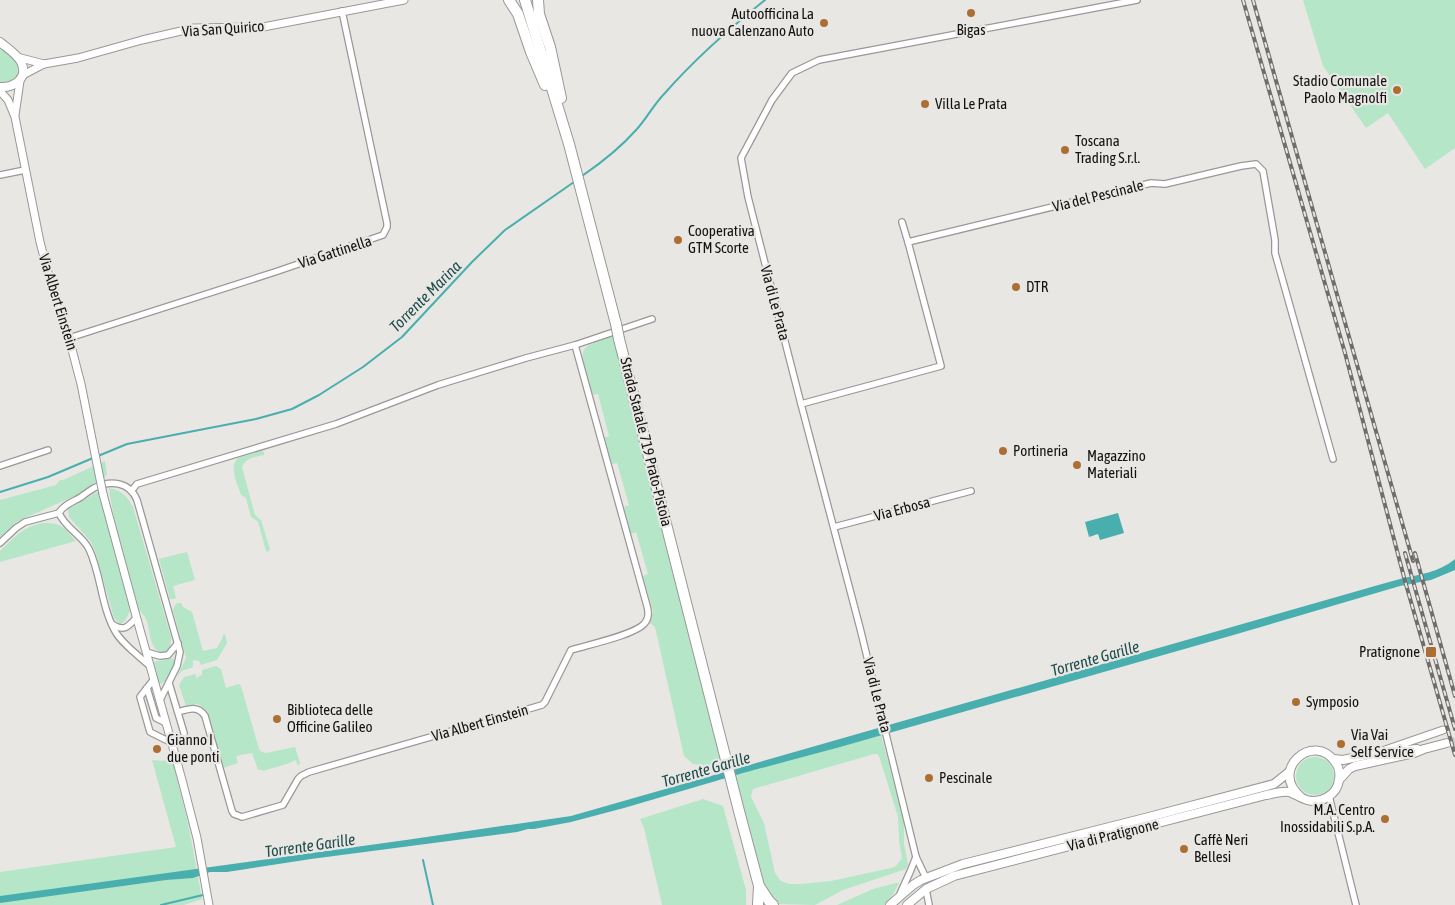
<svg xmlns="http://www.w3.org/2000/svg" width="1455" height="905" font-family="'Asap Condensed',sans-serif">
<rect width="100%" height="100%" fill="#e9e7e4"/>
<g fill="#b5e6c8" fill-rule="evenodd">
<polygon points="1303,0 1455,0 1455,148 1425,169 1388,113 1366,128 1323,66"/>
<polygon points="0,48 15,60 18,68 17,77 14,80 10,83 0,84"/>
<path d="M611 336H613L722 766 716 767 693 764 684 756 655 627 650 623 653 612 643 576 648 574 636 532 631 534 624 507 629 505 617 463 612 464 604 438 609 436 598 394 593 395C590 385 578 357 585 348 589 344 605 338 611 336Z"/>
<path d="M261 451 264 452V455C255 457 245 458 242 467L255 515 261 520 270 549 268 552 266 551 258 522 251 517 246 498 241 495C238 485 228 467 238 458Z"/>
<polygon points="105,461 107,475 77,495 18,521 0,537 0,500 56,485 60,480 63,480"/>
<path d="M109 488C121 490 128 497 133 507L171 637 170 648 164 653C148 651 151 630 146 619 144 615 141 612 138 609L118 538 110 496Z"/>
<path d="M99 491 130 610C128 615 126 622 120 624L114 618 96 554 91 542 69 517 68 509 70 508Z"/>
<path d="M43 523C63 523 63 527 76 541L0 562V551C14 538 23 526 43 523Z"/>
<polygon points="187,552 195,580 173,586 176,598 173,599 170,599 159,559"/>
<polygon points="177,603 181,603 183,607 192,612 203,651 217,648 223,637 223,635 225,634 227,643 217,660 201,665 199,661 193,660 193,667 182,671 177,676 186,658 173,610 174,607"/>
<path d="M171 658 175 660C174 668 168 680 161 684L159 682 154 662C158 660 166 661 171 658Z"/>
<polygon points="216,666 221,669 226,688 239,684 241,686 259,749 262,752 266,753 295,747 300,763 298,766 296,760 291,762 290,763 263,771 262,770 258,770 252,753 236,756 238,763 223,768 207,711 198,704 186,706 179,685 184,677 195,674 197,679 199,676 202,675 202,670"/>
<path d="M881 735 904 821V844L908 864 906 869 843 890 815 905 777 904 765 888 735 775ZM874 754H877L879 756 898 817 899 841 902 858 896 866 891 868 831 881 801 884H789L781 881 775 873 764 823 751 797 753 789Z"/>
<circle cx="1315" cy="776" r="19"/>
<polygon points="172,758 189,828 202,899 184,905 0,905 0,872 176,847 152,760 163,761"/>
<polygon points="703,799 723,806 746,890 746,905 662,905 644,828 640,819"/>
<path d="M896 883H899C895 891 891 898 885 905H837L873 889Z"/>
</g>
<g fill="#49aeae">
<polygon points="1118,513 1124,533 1100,540 1098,534 1089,537 1085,522"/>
<path d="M1455 559V570L1431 580 1400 586 1230 636 840 747 743 773 624 808 571 822 534 829H528L517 832 311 859 227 872H210L193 878 166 880 0 903V896L406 840 571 816 1354 592C1369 588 1384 583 1400 579 1420 574 1438 573 1455 559Z"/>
</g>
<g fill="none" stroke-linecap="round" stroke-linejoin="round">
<g stroke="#49aeae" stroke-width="2">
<path d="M582 176C601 163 622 146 637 129 647 118 654 104 665 93 695 59 730 28 765 0"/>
<polyline points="98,456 127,444 256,419 292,409 319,395 363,367 402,337 472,262 505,230 574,182"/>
<polyline points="0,492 48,477 93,458"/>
<polyline points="423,860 433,905"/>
<polyline points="161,905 203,895"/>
</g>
<polyline stroke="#c9c7c4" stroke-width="7" stroke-dasharray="7 3.5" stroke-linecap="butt" points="1443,730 1455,725"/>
<polyline stroke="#c9c7c4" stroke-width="8" stroke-dasharray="8 4" stroke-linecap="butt" points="1447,743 1455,741"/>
<defs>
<g id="minor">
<polyline points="0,175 25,170"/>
<polyline points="902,222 908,242"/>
<polyline points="69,338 275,272 383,235 387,227 387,223 342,11"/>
<polyline points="801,404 941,366 908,242 1151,183 1165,184 1241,166 1256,164 1263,171 1275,240 1275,253 1333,459"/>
<polyline points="0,466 48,450"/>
<polyline points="132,490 137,484 336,424 438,385 526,358 575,345 652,319"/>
<polyline points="834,527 971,491"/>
<polyline points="0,543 16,528 25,522 59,513"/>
<path d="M112 624C124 632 128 627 136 618"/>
<polyline points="146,652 160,656 168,655 178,643"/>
<path d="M150 666C139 656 122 644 115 631 101 606 101 574 89 549 82 535 65 528 59 513 63 505 73 502 81 497 85 494 89 491 94 488 110 480 129 481 137 500L180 652 177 666 160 700"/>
<polyline points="154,679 140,697 150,732 172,743"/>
<polyline points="169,683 184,733"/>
<polyline points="147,688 156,718 166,723"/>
<path d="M178 712C188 709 198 705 205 716L232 811 234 814 242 817 283 805 298 779 301 776 309 772 542 705 545 702 571 650C587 645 634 635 644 624 649 619 649 613 647 606L575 345"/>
<polyline points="1329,796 1356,905"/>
<polyline points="926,878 916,857 860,628 801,404 748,197 741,158 772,100 792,73 819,60 1137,0"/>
<polyline points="926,889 929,905"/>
<polyline points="900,894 910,872 916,857"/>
</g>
<g id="tertiary">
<polyline points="17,57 44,64"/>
<polyline points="23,75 44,64 78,58 142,40 194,28 263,27 404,0"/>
<polyline points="0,91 8,100 15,117 40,242 47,269 69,338 81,384 89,424"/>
<polyline points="15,115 20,81"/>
<polyline points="103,494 135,612 182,780 197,838 209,905"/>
<polyline points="1385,750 1443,730"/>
</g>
<g id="secondary">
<path d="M0 42C7 48 17 54 21 62 29 78 14 88 0 87"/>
<polyline points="1334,759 1343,760 1376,753 1417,749"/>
<polyline points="1339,780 1349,769 1355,766 1414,753 1424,749 1447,743"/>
<polyline points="890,905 913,885 921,880 963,864 1145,818 1274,784 1289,772"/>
<path d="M907 905 926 889 954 876 1266 795C1273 794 1281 791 1289 792 1295 794 1301 798 1307 800 1321 804 1337 795 1339 780 1340 774 1339 767 1335 762 1314 731 1268 770 1301 797"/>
</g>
<g id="trunk">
<polyline points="509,0 518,14 531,52 545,85"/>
<polyline points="525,0 569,144 616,324"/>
<polyline points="538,0 539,14 550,47 561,98"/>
<polyline points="619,339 739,811 759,886 769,901 773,905"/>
<polyline points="758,905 759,886"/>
</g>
</defs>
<use href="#minor" stroke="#9a9896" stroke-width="8"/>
<use href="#tertiary" stroke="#9a9896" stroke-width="9"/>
<use href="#secondary" stroke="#9a9896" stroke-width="10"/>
<use href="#trunk" stroke="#9a9896" stroke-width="12"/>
<use href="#minor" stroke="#fff" stroke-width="5.5"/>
<use href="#tertiary" stroke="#fff" stroke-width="7"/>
<use href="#secondary" stroke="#fff" stroke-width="8"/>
<use href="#trunk" stroke="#fff" stroke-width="10"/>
<defs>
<g id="rail">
<polyline points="1243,0 1345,353 1405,581 1455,755"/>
<polyline points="1253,0 1413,561"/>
<polyline points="1405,553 1455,729"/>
<polyline points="1415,553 1455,696"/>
</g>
</defs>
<use href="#rail" stroke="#6f6e6c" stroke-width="4"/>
<use href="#rail" stroke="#e9e7e4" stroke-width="2" stroke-dasharray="5.5" stroke-linecap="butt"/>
<defs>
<polyline id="tertiary-bridge" points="89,424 103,494"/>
<polyline id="trunk-bridge" points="616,324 619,339"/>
</defs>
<use href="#tertiary-bridge" stroke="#9a9896" stroke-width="9" stroke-linecap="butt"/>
<use href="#trunk-bridge" stroke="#9a9896" stroke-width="12" stroke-linecap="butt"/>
<use href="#tertiary-bridge" stroke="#fff" stroke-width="7"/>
<use href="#trunk-bridge" stroke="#fff" stroke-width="10"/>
</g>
<g fill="#ac6f33" stroke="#e9e7e4" stroke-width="2">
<circle cx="971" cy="13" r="5"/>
<circle cx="824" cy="23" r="5"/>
<circle cx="1397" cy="90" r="5"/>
<circle cx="925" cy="104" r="5"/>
<circle cx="1065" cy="150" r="5"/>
<circle cx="678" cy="240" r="5"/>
<circle cx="1016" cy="287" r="5"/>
<circle cx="1003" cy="451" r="5"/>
<circle cx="1077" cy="465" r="5"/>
<rect x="1425" y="646" width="12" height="12" rx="2.5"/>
<circle cx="1296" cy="702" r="5"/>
<circle cx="277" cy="719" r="5"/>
<circle cx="1341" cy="744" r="5"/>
<circle cx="157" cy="749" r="5"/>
<circle cx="929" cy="778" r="5"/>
<circle cx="1385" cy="819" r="5"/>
<circle cx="1184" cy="849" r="5"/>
</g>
<g text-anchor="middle" stroke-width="4.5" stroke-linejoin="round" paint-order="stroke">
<g font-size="15" fill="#131211" stroke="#e9e7e4" text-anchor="start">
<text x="814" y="19" text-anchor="end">Autoofficina La<tspan x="814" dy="17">nuova Calenzano Auto</tspan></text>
<text x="971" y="35" text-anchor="middle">Bigas</text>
<text x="1387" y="86" text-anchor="end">Stadio Comunale<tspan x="1387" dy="17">Paolo Magnolfi</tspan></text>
<text x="935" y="109">Villa Le Prata</text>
<text x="1075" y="146">Toscana<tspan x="1075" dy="17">Trading S.r.l.</tspan></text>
<text x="688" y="236">Cooperativa<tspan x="688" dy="17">GTM Scorte</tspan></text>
<text x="1026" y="292">DTR</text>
<text x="1013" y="456">Portineria</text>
<text x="1087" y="461">Magazzino<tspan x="1087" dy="17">Materiali</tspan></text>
<text x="1420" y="657" text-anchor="end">Pratignone</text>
<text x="1306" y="707">Symposio</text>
<text x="287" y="715">Biblioteca delle<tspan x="287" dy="17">Officine Galileo</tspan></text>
<text x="1351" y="740">Via Vai<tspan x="1351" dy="17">Self Service</tspan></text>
<text x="167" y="745">Gianno I<tspan x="167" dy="17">due ponti</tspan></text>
<text x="939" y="783">Pescinale</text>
<text x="1375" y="815" text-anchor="end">M.A. Centro<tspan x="1375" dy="17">Inossidabili S.p.A.</tspan></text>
<text x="1194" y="845">Caffè Neri<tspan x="1194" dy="17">Bellesi</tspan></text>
</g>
<g font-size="15" fill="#131211" stroke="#e9e7e4">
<text transform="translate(223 29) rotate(-4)" y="5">Via San Quirico</text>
<text transform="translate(1098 196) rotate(-14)" y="5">Via del Pescinale</text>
<text transform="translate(335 252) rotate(-18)" y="5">Via Gattinella</text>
<text transform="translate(58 302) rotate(73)" y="5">Via Albert Einstein</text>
<text transform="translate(775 303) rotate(75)" y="5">Via di Le Prata</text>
<text transform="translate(646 442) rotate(76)" y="5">Strada Statale 719 Prato-Pistoia</text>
<text transform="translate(902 509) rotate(-15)" y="5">Via Erbosa</text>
<text transform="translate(877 695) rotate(76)" y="5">Via di Le Prata</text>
<text transform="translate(480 723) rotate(-16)" y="5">Via Albert Einstein</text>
<text transform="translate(1113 835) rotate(-14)" y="5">Via di Pratignone</text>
</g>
<g font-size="16" font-style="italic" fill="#1f4c4c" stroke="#e9e7e4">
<text transform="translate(425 296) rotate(-45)" y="6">Torrente Marina</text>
<text transform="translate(1095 658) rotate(-16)" y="6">Torrente Garille</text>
<text transform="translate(706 769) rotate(-16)" y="6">Torrente Garille</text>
<text transform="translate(310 845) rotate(-8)" y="6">Torrente Garille</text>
</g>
</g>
</svg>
